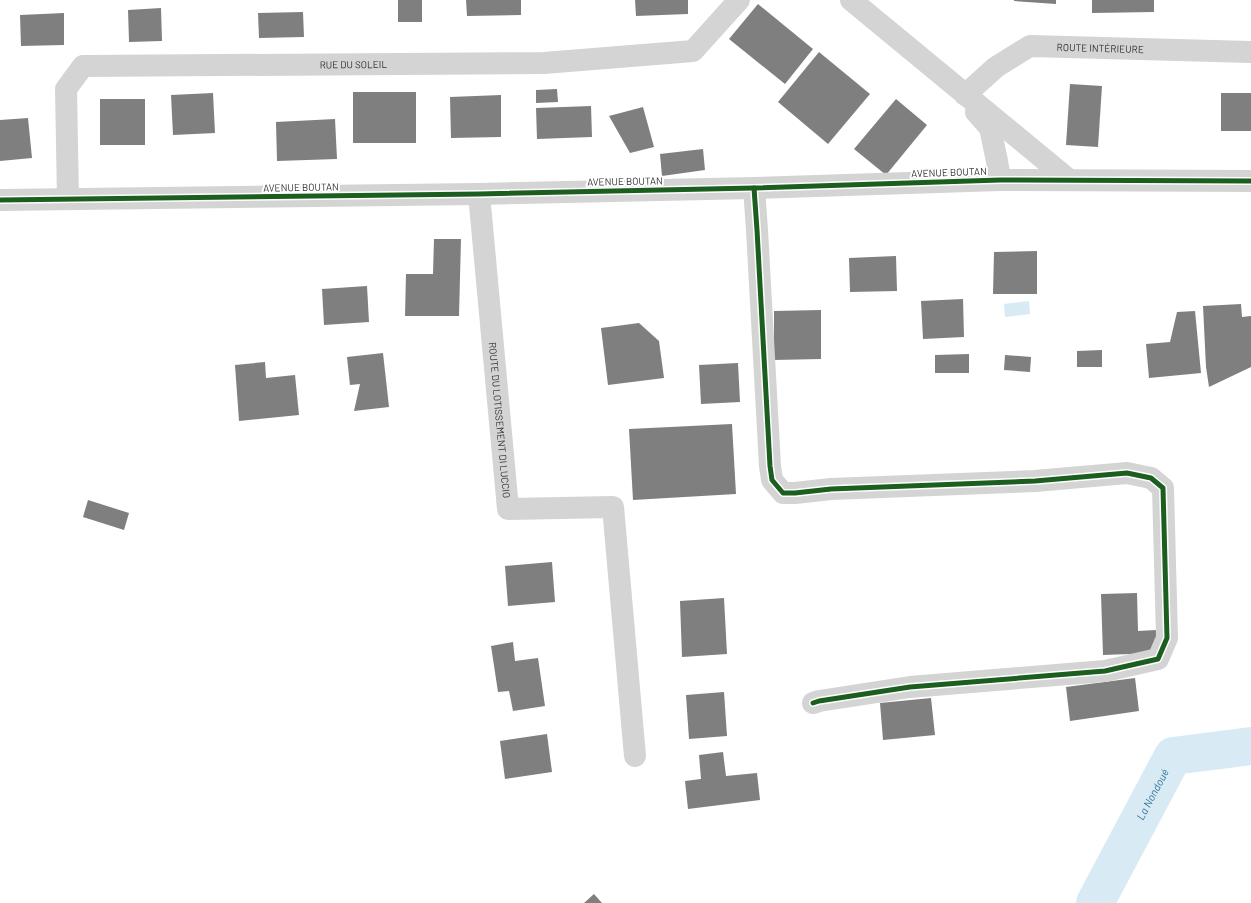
<svg xmlns="http://www.w3.org/2000/svg" width="1251" height="903" font-family="Barlow,sans-serif">
<rect width="100%" height="100%" fill="#fff"/>
<polygon fill="#d8eaf4" points="1029,301 1030,314 1005,317 1004,304"/>
<g fill="none" stroke-linecap="round" stroke-linejoin="round">
<path stroke="#d8eaf4" stroke-width="38" id="s1" d="M1095 903 1173 756 1251 746"/>
</g>
<g fill="#7f7f7f">
<rect x="398" y="0" width="24" height="22"/>
<polygon points="466,0 521,0 521,15 467,16"/>
<polygon points="635,0 688,0 688,14 636,16"/>
<polygon points="1014,0 1056,0 1056,4 1014,1"/>
<polygon points="1092,0 1154,0 1154,12 1092,13"/>
<polygon points="758,4 813,49 785,84 729,39"/>
<polygon points="161,8 162,41 129,42 128,10"/>
<polygon points="303,12 304,37 259,38 258,13"/>
<polygon points="64,13 64,45 21,46 20,15"/>
<polygon points="819,52 870,94 828,144 778,102"/>
<polygon points="1070,84 1102,86 1098,147 1066,145"/>
<polygon points="557,89 558,102 536,103 536,90"/>
<rect x="353" y="92" width="63" height="51"/>
<polygon points="213,93 215,133 173,135 171,95"/>
<rect x="1221" y="93" width="30" height="38"/>
<polygon points="501,95 501,137 451,138 450,97"/>
<rect x="100" y="99" width="45" height="46"/>
<polygon points="896,99 927,125 886,175 854,149"/>
<polygon points="591,106 592,137 537,139 536,108"/>
<polygon points="643,107 654,147 630,153 609,116"/>
<polygon points="28,118 32,158 0,161 0,120"/>
<polygon points="335,119 337,159 277,161 276,122"/>
<polygon points="703,149 705,170 662,176 660,154"/>
<polygon points="434,239 461,239 459,316 405,316 406,274 433,274"/>
<polygon points="1037,251 1037,294 993,294 994,252"/>
<polygon points="896,256 897,291 850,292 849,258"/>
<polygon points="367,286 369,322 324,325 322,289"/>
<polygon points="963,299 964,337 923,339 921,301"/>
<polygon points="1241,304 1242,317 1251,316 1251,367 1209,387 1206,367 1203,306"/>
<polygon points="821,310 821,359 774,360 774,311"/>
<polygon points="1195,311 1201,373 1149,378 1146,344 1170,342 1177,312"/>
<polygon points="639,323 659,341 664,378 608,385 601,328"/>
<polygon points="1102,350 1102,367 1077,367 1077,351"/>
<polygon points="383,353 389,407 354,411 360,384 350,385 347,357"/>
<polygon points="969,354 969,373 935,373 935,355"/>
<polygon points="1005,355 1031,357 1030,372 1004,370"/>
<polygon points="265,362 266,378 295,375 299,415 239,421 235,365"/>
<polygon points="738,363 740,402 701,404 699,365"/>
<polygon points="732,424 736,494 633,500 629,429"/>
<polygon points="88,500 129,513 124,530 83,517"/>
<polygon points="552,562 555,602 508,606 505,566"/>
<polygon points="1137,593 1138,631 1156,630 1157,653 1103,655 1101,594"/>
<polygon points="724,598 727,654 682,657 680,601"/>
<polygon points="513,642 515,661 538,658 545,706 513,711 509,691 498,692 491,646"/>
<polygon points="1135,678 1139,711 1070,721 1066,687"/>
<polygon points="724,692 727,736 689,739 686,695"/>
<polygon points="931,698 935,735 883,740 880,703"/>
<polygon points="547,734 552,772 505,779 500,741"/>
<polygon points="723,752 726,776 757,773 760,800 688,809 685,781 701,779 699,755"/>
<polygon points="594,894 602,903 584,903"/>
</g>
<g fill="none" stroke-linecap="round" stroke-linejoin="round">
<g stroke="#d4d4d4" stroke-width="22">
<path id="s2" d="M965 95 996 67 1030 46 1251 52"/>
<polyline points="754,188 757,230 770,466 772,480 783,493 795,493 831,489 1035,481 1127,473 1151,478 1163,488 1167,638 1158,659 1105,671 910,687 819,701 813,703"/>
<path id="s3" d="M479 194 508 509 613 507 635 756"/>
<path id="s4" d="M68 199 66 89 83 66 544 63 693 51 739 0"/>
</g>
<g stroke="#d4d4d4" stroke-width="22">
<polyline points="851,0 1068,179"/>
<polyline points="976,112 990,128 997,161 1000,180"/>
<polyline points="0,200 479,194 754,188 1000,180 1251,181"/>
</g>
<defs>
<g id="cycleway">
<polyline points="754,188 757,230 770,466 772,480 783,493 795,493 831,489 1035,481 1127,473 1151,478 1163,488 1167,638 1158,659 1105,671 910,687 819,701 813,703"/>
<polyline points="0,200 479,194 754,188 1000,180 1251,181"/>
</g>
</defs>
<use href="#cycleway" stroke="#fff" stroke-width="8"/>
<use href="#cycleway" stroke="#1b5e20" stroke-width="5"/>
</g>
<g text-anchor="middle" stroke-width="4" stroke-linejoin="round" paint-order="stroke">
<g font-size="10" fill="#303030" stroke="#fff">
<text dy="4" stroke="none"><textPath href="#s2" startOffset="152">ROUTE INTÉRIEURE</textPath></text>
<text dy="4" stroke="none"><textPath href="#s4" startOffset="409">RUE DU SOLEIL</textPath></text>
<text transform="translate(949 172) rotate(-2)" y="4">AVENUE BOUTAN</text>
<text transform="translate(625 181) rotate(-1)" y="4">AVENUE BOUTAN</text>
<text transform="translate(301 187) rotate(-1)" y="4">AVENUE BOUTAN</text>
<text dy="4" stroke="none"><textPath href="#s3" startOffset="227">ROUTE DU LOTISSEMENT DI LUCCIO</textPath></text>
</g>
<g font-size="11" font-style="italic" fill="#36779a" stroke="#fff">
<text dy="4" stroke="none"><textPath href="#s1" startOffset="123">La Nondoué</textPath></text>
</g>
</g>
</svg>
